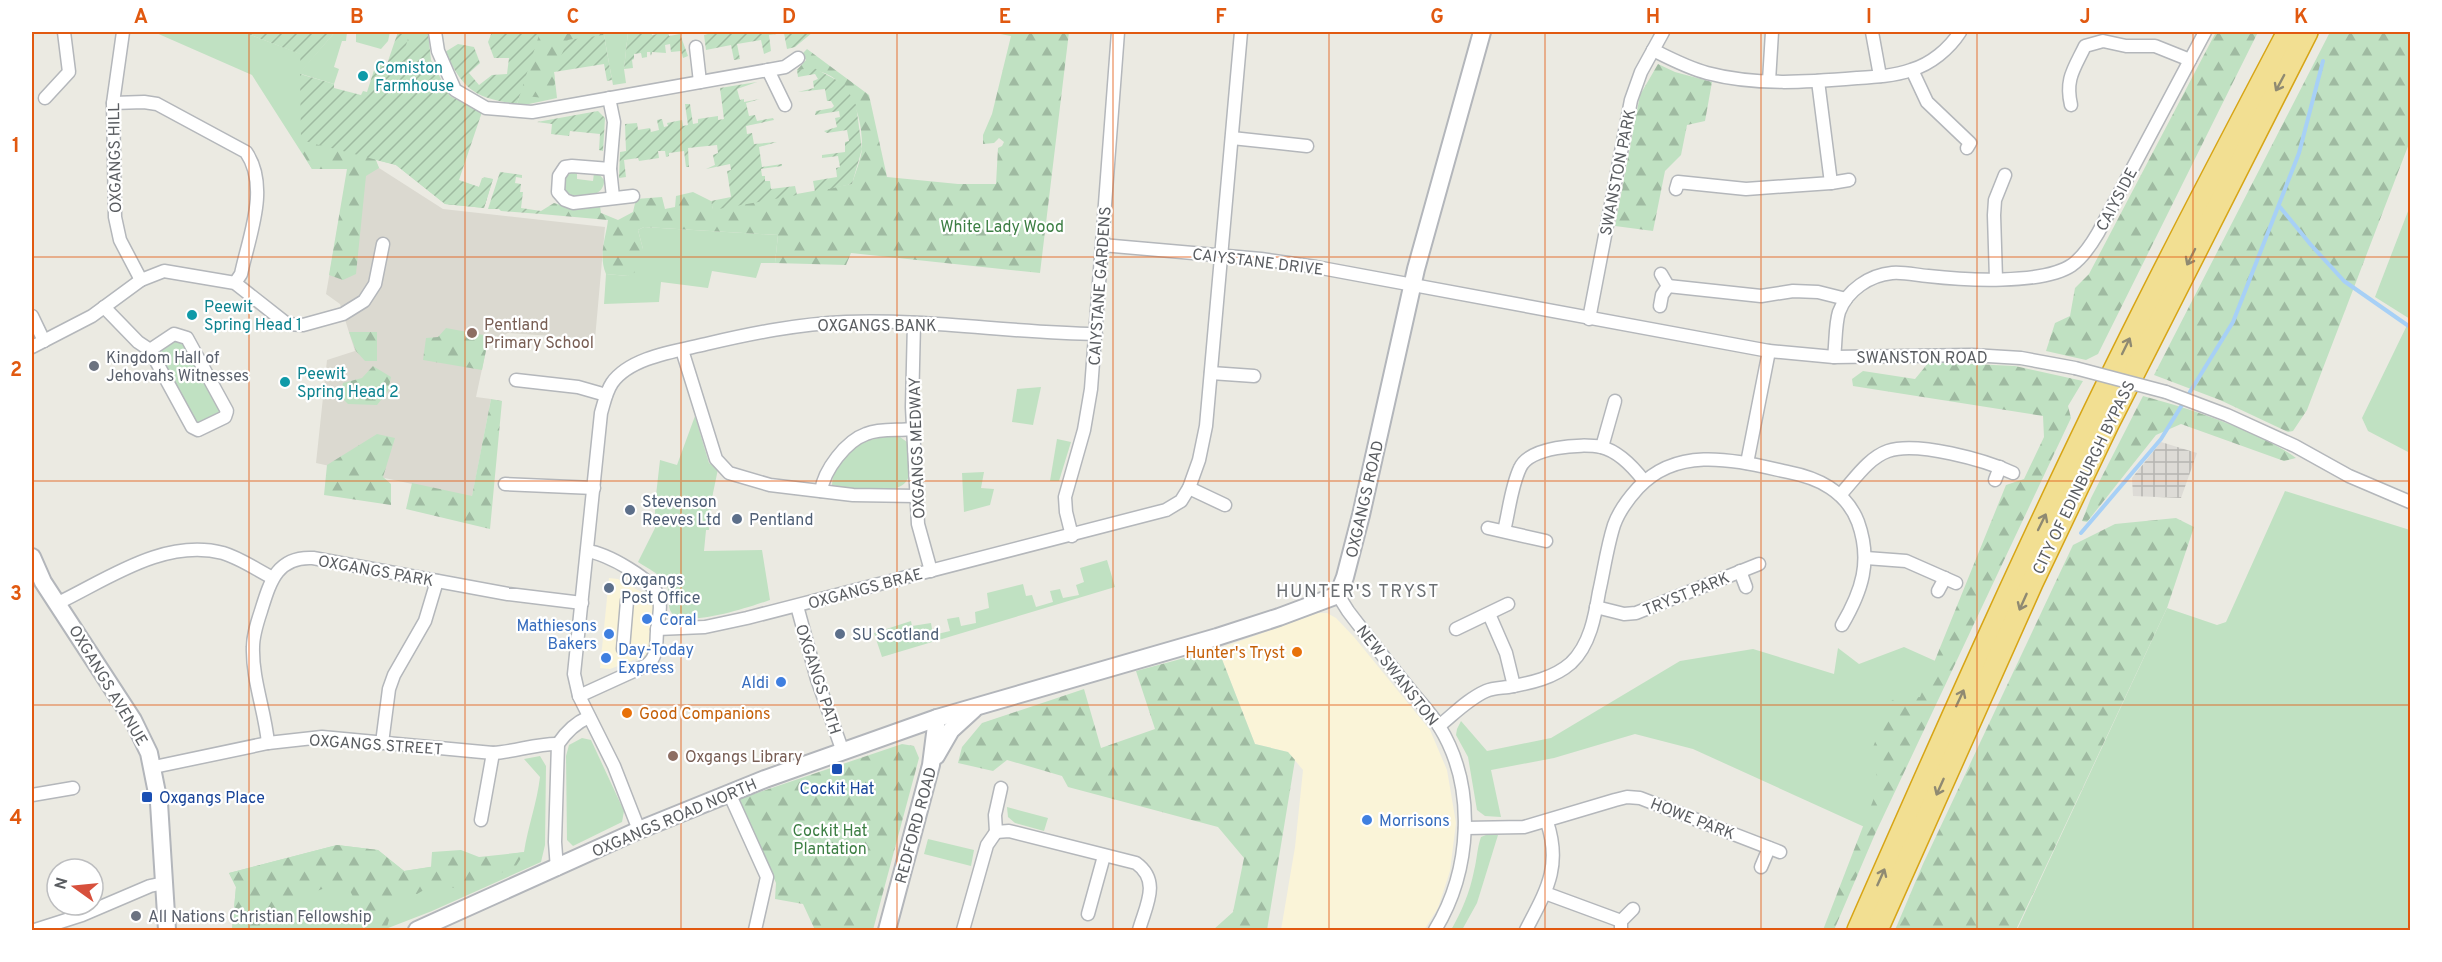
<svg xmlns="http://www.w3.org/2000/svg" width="2442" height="962" font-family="Overpass,sans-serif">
<defs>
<pattern id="industrial-grid" width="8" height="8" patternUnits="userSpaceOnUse" patternTransform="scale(1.5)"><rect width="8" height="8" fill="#dddbd6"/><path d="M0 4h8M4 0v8" fill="none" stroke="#b6b5b1"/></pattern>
<pattern id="forest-firs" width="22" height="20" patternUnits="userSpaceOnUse" patternTransform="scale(1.5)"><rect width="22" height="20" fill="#c0e1c2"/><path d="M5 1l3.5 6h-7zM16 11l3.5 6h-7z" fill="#9fbaa1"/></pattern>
<pattern id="garden-furrows" width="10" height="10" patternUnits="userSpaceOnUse" patternTransform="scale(1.5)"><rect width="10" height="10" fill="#c0e1c2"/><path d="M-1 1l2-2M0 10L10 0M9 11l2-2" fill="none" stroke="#9fbaa1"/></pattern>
</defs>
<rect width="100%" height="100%" fill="#ebeae2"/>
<g fill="#faf4d8">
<polygon points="609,578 618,579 654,599 649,654 610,669 600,668"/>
<polygon points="1318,613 1327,613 1336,618 1354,637 1430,730 1447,770 1456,823 1450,871 1438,908 1424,930 1281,930 1295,847 1303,770 1288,752 1255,744 1218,649"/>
</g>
<polygon fill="url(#industrial-grid)" points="2161,442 2197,453 2181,498 2133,496 2132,478"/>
<polygon fill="#dbd9d0" points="348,168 379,168 443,209 605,227 595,339 508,333 501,337 489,336 476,397 491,399 472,497 316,463 327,360 355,351 340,304 326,294"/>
<g fill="#c0e1c2">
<polygon points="154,32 243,32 301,54 301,71 335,32 347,32 346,41 342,41 334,67 339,69 334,84 301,74 375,160 379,168 312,169 252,75"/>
<polygon points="356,32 390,32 388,41 381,49 356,42"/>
<polygon points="540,32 628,32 624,69 626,83 613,85 604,35 554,72 557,98 529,104 517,104"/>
<path d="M571 171H577V179L593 181 594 173 599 174 604 180C605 197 581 199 568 196L562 183Z"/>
<polygon points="2410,206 2410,453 2368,431 2362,418 2410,319 2375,297"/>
<polygon points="644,227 778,235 775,263 761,263 756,278 712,271 708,288 661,282 659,302 604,304 606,274 628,276 643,249 638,230"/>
<polygon points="175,339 181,341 220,406 218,416 197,424 194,422 156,353"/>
<polygon points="1041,387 1033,425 1012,422 1017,389"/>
<path d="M695 416 709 463 718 469 713 493 709 530H706L704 551 762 550 770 600C752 606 683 630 671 612 668 607 669 600 669 594 668 577 650 570 638 562L655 528V504L660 460 677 465Z"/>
<path d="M886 437H900L907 442C908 452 911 466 909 475 904 500 850 489 832 485 834 456 859 439 886 437Z"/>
<polygon points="1057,439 1071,442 1059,481 1050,481"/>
<polygon points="984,472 981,488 994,489 990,505 964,512 962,473"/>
<polygon points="2285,491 2410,530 2410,930 2017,930 2167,608 2217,625 2226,622"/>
<polygon points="1107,560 1115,587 882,657 874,633 911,621 912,626 931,623 933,635 950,631 947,619 959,617 961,626 976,623 975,612 989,608 987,593 1023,584 1026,596 1032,595 1036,607 1053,602 1050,591 1060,589 1063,598 1079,595 1076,585 1084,582 1080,568"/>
<polygon points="1904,647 1942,664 1869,829 1693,749 1635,734 1554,758 1491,770 1501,817 1485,816 1477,810 1468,757 1456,735 1457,729 1461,721 1487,751 1551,738 1680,661 1753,649 1834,674 1838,648 1859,664"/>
<polygon points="582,738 591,740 624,811 622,822 573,846 567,840 566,756 569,745"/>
<path d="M540 756 546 766 545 845 541 862 432 911 383 930H232L236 887 229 873 337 845 378 850 404 871 524 852C528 826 537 803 540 777L524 759Z"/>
<polygon points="1007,807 1048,818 1044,831 1015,823 1008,817"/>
<path d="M1486 835H1498L1477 903 1462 930H1451C1461 913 1470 892 1474 871 1477 860 1477 848 1481 837Z"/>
<polygon points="928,839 974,850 971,866 924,854"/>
</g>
<g fill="url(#forest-firs)">
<polygon points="400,32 426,32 442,176 479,187 482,178 493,179 484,208 445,204 396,165 376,160 379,168 366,176 356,274 343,280 329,275 347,169 312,169 300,149 301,140 367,158"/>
<polygon points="505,32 627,32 568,40 554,72 555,84 543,98 519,95"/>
<path d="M990 32H1069L1040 273 851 253 846 265 775 263 778 235 644 227 638 230 643 249 644 267 628 276 606 274C598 255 606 238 608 220L541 214V211L554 203 574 209 600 206 601 213 618 220 633 212 636 199 662 197 665 209 675 207 676 196 693 192 711 201 713 209 852 184C855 173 861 160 862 148 863 107 843 64 797 70L806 60 802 54 807 49 869 95 887 177 958 184H996L998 148 1002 146 1004 142 999 138 994 143 983 144V135L992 114 1011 36Z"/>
<polygon points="2216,32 2258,32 2098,354 2086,360 2046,351 2055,323 2070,316 2075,288 2089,274"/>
<polygon points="2330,32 2410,32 2410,141 2307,410 2293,431 2288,432 2220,400 2154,375"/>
<polygon points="1658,64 1675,72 1712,82 1705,121 1687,125 1681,155 1665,171 1653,231 1615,226 1640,95"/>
<polygon points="446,328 489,336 482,370 423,360 426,338 438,337"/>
<polygon points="349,332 377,332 377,361 365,361 356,351"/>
<polygon points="1929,362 2015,366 2083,381 2068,406 2071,418 1875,834 1834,930 1823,930 1879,785 1871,752 1892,700 1920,697 2006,485 2024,479 2044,437 2043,416 1853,386 1852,379 1863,371 1915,379"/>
<polygon points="373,366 391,377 388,391 377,405 348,404 340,396 343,383 362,378"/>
<path d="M2143 396C2188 408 2259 431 2296 458L2284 461 2181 424 2156 435 2087 522 2082 521 2091 498Z"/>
<polygon points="491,399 502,401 490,529 406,509 412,483 472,496"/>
<polygon points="377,434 395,438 383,477 391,484 391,505 324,495 327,465"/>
<polygon points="2176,518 2194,527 2167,608 2016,930 1895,930 1923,864 2073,545 2115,524"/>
<polygon points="1218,649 1255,744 1288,752 1295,760 1267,930 1213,930 1233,912 1244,858 1218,827 1068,787 1062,776 1007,760 993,771 958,763 962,747 982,723 1084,689 1101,748 1155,729 1136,671"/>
<polygon points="902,744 914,746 919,758 873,930 815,930 803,904 775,899 776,883 739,799"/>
<polygon points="337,845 378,850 404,871 431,867 432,852 461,850 479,857 525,852 516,866 464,890 434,884 417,894 397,891 387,927 370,930 345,881 280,904 277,923 278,930 232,930 236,887 229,873"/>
</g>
<g fill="url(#garden-furrows)">
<polygon points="243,32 335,32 301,72 300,54"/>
<polygon points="398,32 410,32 404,52 422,32 428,32 431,60 450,96 482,112 459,180 479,187 484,177 493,179 484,208 445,204 396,165 301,140 300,74 334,84 334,88 361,95 363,91 367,92 377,61 387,64"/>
<path d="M492 32H540L517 104C474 98 464 90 445 52L458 44 474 47 480 63 469 73 479 85 492 75 507 74 509 58H494L488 42Z"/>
<polygon points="628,32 651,32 652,35 668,32 669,36 680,34 688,56 683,58 681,51 671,52 670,44 665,45 666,53 652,52 651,56 650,52 647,52 647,57 642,58 641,53 634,54 634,59 632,60 633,68 624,69"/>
<polygon points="708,32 813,32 795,47 787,49 784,33 769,35 771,51 764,54 761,40 737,44 740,59 734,60 731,45 706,50 704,35 708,34"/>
<polygon points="604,35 612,80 607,81 604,64 554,72 568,40"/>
<polygon points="814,68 844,84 856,105 862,149 852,184 815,192 813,181 837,177 836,168 840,167 838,156 822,158 822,155 845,152 845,142 849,141 847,130 827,133 824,131 837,127 835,118 840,117 839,111 815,115 816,111 832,108 834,106 831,101 827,101 825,89 798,92 814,88 813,81 818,79 815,74 798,77 797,70"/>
<polygon points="757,82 737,89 740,100 744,99 744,102 760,99 746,103 749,116 755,115 757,121 773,118 774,120 746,126 747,134 752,133 754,144 777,142 759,147 762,167 782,164 782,166 761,169 762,176 765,176 765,181 770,181 771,189 795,186 797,195 713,210 711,201 731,197 727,171 731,170 730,164 706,169 715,165 713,155 718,153 717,145 688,148 689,167 686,167 684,151 669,153 669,156 666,157 665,151 658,151 659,158 639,161 638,158 624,160 626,177 619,178 620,152 626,151 625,124 637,123 638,130 650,128 651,132 659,130 657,120 662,119 664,127 668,126 667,123 682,120 683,126 688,125 685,104 690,104 693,124 698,123 698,119 718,116 718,120 724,119 720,88"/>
<polygon points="598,111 605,118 603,151 599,150 600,134 570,131 569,136 551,134 552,124 537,122"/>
<polygon points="500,172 522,175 522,178 516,177 515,183 521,184 520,192 523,192 521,208 541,211 541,214 501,211 499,209 488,209"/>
</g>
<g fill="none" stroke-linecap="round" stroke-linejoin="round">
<g stroke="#a7d0f6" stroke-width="4">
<polyline points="2280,207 2311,245 2344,281 2410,327"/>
<polyline points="2081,533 2161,439 2233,322 2299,153 2323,61"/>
</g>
<defs>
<g id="street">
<polyline points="123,32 113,103 115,217 120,240 141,280"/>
<polyline points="435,32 438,51 455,90 486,108 532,112 785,67 798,58"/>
<polyline points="1872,32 1880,76"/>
<polyline points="696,47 700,82"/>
<path d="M1653 50C1671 59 1688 68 1707 73 1756 86 1808 82 1857 78 1875 77 1894 76 1911 70 1931 64 1949 49 1960 32"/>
<polyline points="768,70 785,105"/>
<polyline points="1912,70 1927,102 1970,143 1967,148"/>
<polyline points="1769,81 1772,32"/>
<polyline points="45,98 69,72 64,32"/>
<polyline points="609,98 614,122 610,169 613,197"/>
<path d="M113 103 144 102 157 104 246 152C270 187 249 236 241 274L235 283"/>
<path d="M2071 105C2065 79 2074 69 2085 46L2103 41 2126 46H2155L2190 60"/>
<polyline points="1232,138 1307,146"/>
<polyline points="610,169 572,166 565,167 559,176 558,192 565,200 573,203 633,196"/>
<polyline points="1831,183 1849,180"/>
<polyline points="1676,189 1678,182 1746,189 1831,183 1818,81"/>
<polyline points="1102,245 1261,259 1316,267 1769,351 1834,357 1972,355 2021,358 2075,368"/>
<polyline points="1996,279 1994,215 1995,200 2005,175"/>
<polyline points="1668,286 1761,296 1793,291 1818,292 1846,299"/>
<polyline points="1660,306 1662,295 1668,286 1661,274"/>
<polyline points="104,307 138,342 150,350"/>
<polyline points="32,316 44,341"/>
<polyline points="1589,319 1631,100 1641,72 1663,32"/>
<polyline points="914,323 912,407 918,524 931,571"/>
<polygon points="174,334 187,338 227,411 225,417 198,430 192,427 150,350"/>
<polyline points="32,347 92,316 141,280 164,271 235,283 287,324 303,325 343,314 364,301 375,284 383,244"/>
<polyline points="682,350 716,459 729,473 770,485 853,495 917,496"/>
<path d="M1834 357C1836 342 1835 325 1839 312 1847 290 1870 275 1892 273 1904 272 1916 275 1928 276 1963 280 2043 285 2072 265 2083 257 2091 245 2098 233L2205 32"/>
<polyline points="1211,373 1254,376"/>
<polyline points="516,380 578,387 606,395"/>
<polyline points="2166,392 2227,415 2295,446 2349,476 2410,502"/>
<polyline points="1602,447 1615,401"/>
<polyline points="1747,463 1769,351"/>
<polyline points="1995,480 2000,467"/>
<polyline points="505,484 594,488"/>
<polyline points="1189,488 1225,505"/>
<path d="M821 491C824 470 846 441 866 434 881 428 898 431 913 429"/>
<path d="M1840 495C1854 480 1868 458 1888 451 1917 441 1985 460 2013 473"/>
<polyline points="1488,528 1546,541"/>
<path d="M1504 531C1509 511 1511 487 1520 468 1529 447 1581 443 1601 447 1618 451 1634 468 1644 481"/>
<polyline points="1072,536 1066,512 1065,497 1084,430 1091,389 1118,32"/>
<polyline points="1866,558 1906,561 1956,583"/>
<polyline points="1740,571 1746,587"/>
<polyline points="1938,591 1945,578"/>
<path d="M1338 595 1348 611C1367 636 1387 661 1407 686 1417 699 1430 712 1439 726 1477 787 1471 871 1435 930"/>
<path d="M58 603C108 579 164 538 223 553 240 558 257 570 273 578"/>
<polyline points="797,606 817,679 843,752"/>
<polyline points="1596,607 1624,614 1636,613 1759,564"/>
<polyline points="1489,614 1506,653 1514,686"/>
<polyline points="657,629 705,627 747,618 1166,510 1181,501 1189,488 1199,460 1206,426 1241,32"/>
<polyline points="1456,629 1508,604"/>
<polyline points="623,649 627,601"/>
<path d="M579 696 647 665C658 656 656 644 657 631 658 621 662 608 659 598 655 580 606 553 587 551"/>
<path d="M1439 726C1454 714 1468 699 1486 691 1493 688 1501 688 1508 687 1531 683 1554 678 1571 663 1590 645 1595 616 1599 592 1604 570 1607 547 1614 525 1619 511 1628 499 1638 488 1679 444 1737 461 1788 472 1819 478 1846 491 1858 522 1872 561 1862 591 1842 625"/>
<path d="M268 743C265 711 252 679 253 647 253 635 257 623 261 611 270 582 277 556 313 558L508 594 582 603"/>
<polyline points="382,743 389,689 394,675 425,621 437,581"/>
<path d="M154 767 268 743 322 737 493 753C514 752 539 743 558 744"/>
<polyline points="729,793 767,877 755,930"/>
<polyline points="32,795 73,788"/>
<polyline points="481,820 493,753"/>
<polyline points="1465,828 1524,827 1615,800 1627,797 1640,798 1780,852"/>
<path d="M639 830 614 766 579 696 574 674 601 413C604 403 606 392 612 383 630 357 677 351 706 344 753 333 798 324 846 322 929 319 1012 333 1096 334"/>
<path d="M996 832 1009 831 1136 863C1161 881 1146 905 1139 930"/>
<polyline points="996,832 995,815 1001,788"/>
<polyline points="1761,867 1769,848"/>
<path d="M557 869 555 842 558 744C566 732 575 723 589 717"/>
<polyline points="1545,893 1621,921"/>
<polyline points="1088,914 1104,856"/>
<polyline points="35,930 82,915 150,886 164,883"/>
<polyline points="963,930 987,845 996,832"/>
<path d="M1526 930C1546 891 1562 867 1547 822"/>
<polyline points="1621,930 1621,921 1633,909"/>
</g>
<g id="secondary">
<polyline points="32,557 43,582 133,720 149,753 159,803 167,930"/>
<polyline points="936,756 951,730 974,709"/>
<polyline points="417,930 639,830 765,779 937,718 1217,637 1279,617 1338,595 1345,577 1361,515 1416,269 1482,32"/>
<polyline points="887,930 931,765 937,718"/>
</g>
<g id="highway">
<path d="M1858 930C1949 723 2041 515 2143 312 2190 218 2239 125 2288 32"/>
<polyline points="1877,930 2032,583 2108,424 2307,32"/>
</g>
</defs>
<use href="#street" stroke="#b4b7bb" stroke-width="15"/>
<use href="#secondary" stroke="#b3b6bb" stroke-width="20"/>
<use href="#highway" stroke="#d7a516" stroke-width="24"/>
<use href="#street" stroke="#fff" stroke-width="12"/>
<use href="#secondary" stroke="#fff" stroke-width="16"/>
<use href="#highway" stroke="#f2df92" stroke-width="21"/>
<defs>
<polyline id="street-bridge" points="2075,368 2166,392"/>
</defs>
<use href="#street-bridge" stroke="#b4b7bb" stroke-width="15" stroke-linecap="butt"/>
<use href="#street-bridge" stroke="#fff" stroke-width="12"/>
</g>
<defs><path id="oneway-shaft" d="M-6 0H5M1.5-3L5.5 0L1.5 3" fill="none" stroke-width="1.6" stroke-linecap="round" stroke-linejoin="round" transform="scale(1.5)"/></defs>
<g stroke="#8f8a72">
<use href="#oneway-shaft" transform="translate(2280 83) rotate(118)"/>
<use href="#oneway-shaft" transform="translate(2191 257) rotate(117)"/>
<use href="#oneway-shaft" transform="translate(2126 346) rotate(-64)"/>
<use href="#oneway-shaft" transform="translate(2042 522) rotate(-64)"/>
<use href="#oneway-shaft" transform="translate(2023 602) rotate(114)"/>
<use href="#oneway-shaft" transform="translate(1960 698) rotate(-65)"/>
<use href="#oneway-shaft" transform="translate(1940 787) rotate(114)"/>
<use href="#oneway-shaft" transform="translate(1881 877) rotate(-66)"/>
</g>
<path fill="none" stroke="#e15910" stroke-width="1.5" stroke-opacity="0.55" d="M249 32V930M465 32V930M681 32V930M897 32V930M1113 32V930M1329 32V930M1545 32V930M1761 32V930M1977 32V930M2193 32V930M32 257H2410M32 481H2410M32 705H2410"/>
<g fill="#0f9aa8" stroke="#fff" stroke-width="2">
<circle cx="363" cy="76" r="6"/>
<circle cx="192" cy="315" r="6"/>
<circle cx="285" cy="382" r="6"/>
</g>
<g fill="#8d6e63" stroke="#fff" stroke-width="2">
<circle cx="472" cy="333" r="6"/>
<circle cx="673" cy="756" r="6"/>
</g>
<g fill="#6b7280" stroke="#fff" stroke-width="2">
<circle cx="94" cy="366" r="6"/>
<circle cx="136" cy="916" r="6"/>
</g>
<g fill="#5c6f8a" stroke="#fff" stroke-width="2">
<circle cx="630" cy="510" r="6"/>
<circle cx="737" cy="519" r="6"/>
<circle cx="609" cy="588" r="6"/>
<circle cx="840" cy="634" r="6"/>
</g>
<g fill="#3f7fe0" stroke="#fff" stroke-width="2">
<circle cx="647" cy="619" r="6"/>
<circle cx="609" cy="634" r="6"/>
<circle cx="606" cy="658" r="6"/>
<circle cx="781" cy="682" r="6"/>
<circle cx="1367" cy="820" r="6"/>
</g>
<g fill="#e8710a" stroke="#fff" stroke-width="2">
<circle cx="1297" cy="652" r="6"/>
<circle cx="627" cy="713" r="6"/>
</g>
<g fill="#1a4fb4" stroke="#fff" stroke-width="2">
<rect x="831" y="763" width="12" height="12" rx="3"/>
<rect x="141" y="791" width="12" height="12" rx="3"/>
</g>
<g text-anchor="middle" stroke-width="4.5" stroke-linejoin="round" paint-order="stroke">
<g font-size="16" fill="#0d838f" stroke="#fff" text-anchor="start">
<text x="375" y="73">Comiston<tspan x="375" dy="18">Farmhouse</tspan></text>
<text x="204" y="312">Peewit<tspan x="204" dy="18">Spring Head 1</tspan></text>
<text x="297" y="379">Peewit<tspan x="297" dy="18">Spring Head 2</tspan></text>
</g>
<g font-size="16" fill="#5a5d61" stroke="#fff">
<text transform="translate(114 158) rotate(-91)" y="6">OXGANGS HILL</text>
<text transform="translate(1617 172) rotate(-79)" y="6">SWANSTON PARK</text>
<text transform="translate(2116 199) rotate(-62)" y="6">CAIYSIDE</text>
<text transform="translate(1258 261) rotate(7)" y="6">CAIYSTANE DRIVE</text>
<text transform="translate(1099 286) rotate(-86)" y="6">CAIYSTANE GARDENS</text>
<text x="877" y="331">OXGANGS BANK</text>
<text x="1922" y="363">SWANSTON ROAD</text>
<text transform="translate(916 448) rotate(-92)" y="6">OXGANGS MEDWAY</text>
<text transform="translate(2083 477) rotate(-64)" y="6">CITY OF EDINBURGH BYPASS</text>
<text transform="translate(1364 499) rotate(-77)" y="6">OXGANGS ROAD</text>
<text transform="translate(376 570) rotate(10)" y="6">OXGANGS PARK</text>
<text transform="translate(865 588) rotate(-15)" y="6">OXGANGS BRAE</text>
<text transform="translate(1686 593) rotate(-22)" y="6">TRYST PARK</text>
<text transform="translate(1398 675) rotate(52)" y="6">NEW SWANSTON</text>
<text transform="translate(819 679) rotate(72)" y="6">OXGANGS PATH</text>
<text transform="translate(109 685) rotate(59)" y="6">OXGANGS AVENUE</text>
<text transform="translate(376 744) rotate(4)" y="6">OXGANGS STREET</text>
<text transform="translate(674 817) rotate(-23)" y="6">OXGANGS ROAD NORTH</text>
<text transform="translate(1693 818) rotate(21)" y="6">HOWE PARK</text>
<text transform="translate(915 825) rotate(-75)" y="6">REDFORD ROAD</text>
</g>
<g font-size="16" fill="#3c7e43" stroke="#fff">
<text x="1002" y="232">White Lady Wood</text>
<text x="830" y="836">Cockit Hat<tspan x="830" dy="18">Plantation</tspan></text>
</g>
<g font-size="16" fill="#785e54" stroke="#fff" text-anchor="start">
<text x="484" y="330">Pentland<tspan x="484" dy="18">Primary School</tspan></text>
<text x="685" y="762">Oxgangs Library</text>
</g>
<g font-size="16" fill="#5b616d" stroke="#fff" text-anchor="start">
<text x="106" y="363">Kingdom Hall of<tspan x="106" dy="18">Jehovahs Witnesses</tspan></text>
<text x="148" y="922">All Nations Christian Fellowship</text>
</g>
<g font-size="16" fill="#4e5e75" stroke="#fff" text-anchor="start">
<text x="642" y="507">Stevenson<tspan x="642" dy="18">Reeves Ltd</tspan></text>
<text x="749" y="525">Pentland</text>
<text x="621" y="585">Oxgangs<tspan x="621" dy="18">Post Office</tspan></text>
<text x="852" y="640">SU Scotland</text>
</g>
<g font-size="16" fill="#366cbe" stroke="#fff" text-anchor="start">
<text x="659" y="625">Coral</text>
<text x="597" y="631" text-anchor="end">Mathiesons<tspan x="597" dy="18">Bakers</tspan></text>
<text x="618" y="655">Day-Today<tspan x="618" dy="18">Express</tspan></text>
<text x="769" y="688" text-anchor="end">Aldi</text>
<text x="1379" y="826">Morrisons</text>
</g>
<g font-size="16" fill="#c56008" stroke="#fff" text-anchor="end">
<text x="1285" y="658">Hunter's Tryst</text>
<text x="639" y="719" text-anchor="start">Good Companions</text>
</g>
<g font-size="16" fill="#164399" stroke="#fff">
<text x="837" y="794">Cockit Hat</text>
<text x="159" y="803" text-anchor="start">Oxgangs Place</text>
</g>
<g font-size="18" letter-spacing="1.5" fill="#6b6f73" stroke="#fff">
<text x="1358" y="597">HUNTER'S TRYST</text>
</g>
</g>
<rect width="2442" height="962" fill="none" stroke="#ffffff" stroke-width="66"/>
<g transform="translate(75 887) rotate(285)"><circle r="28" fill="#ffffff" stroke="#bdbec0" stroke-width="1.5"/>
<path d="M0-4.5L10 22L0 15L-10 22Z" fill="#d7503c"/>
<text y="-9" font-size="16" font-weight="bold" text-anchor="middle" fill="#5a5d61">N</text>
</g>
<rect x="33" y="33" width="2376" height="896" fill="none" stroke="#e15910" stroke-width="2"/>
<g font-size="20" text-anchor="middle" font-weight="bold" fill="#e15910">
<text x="141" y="23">A</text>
<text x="357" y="23">B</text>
<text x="573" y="23">C</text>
<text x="789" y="23">D</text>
<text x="1005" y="23">E</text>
<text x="1221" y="23">F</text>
<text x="1437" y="23">G</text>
<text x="1653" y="23">H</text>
<text x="1869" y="23">I</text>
<text x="2085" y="23">J</text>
<text x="2301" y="23">K</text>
<text x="16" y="152">1</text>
<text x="16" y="376">2</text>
<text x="16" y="600">3</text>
<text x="16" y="824">4</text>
</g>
</svg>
